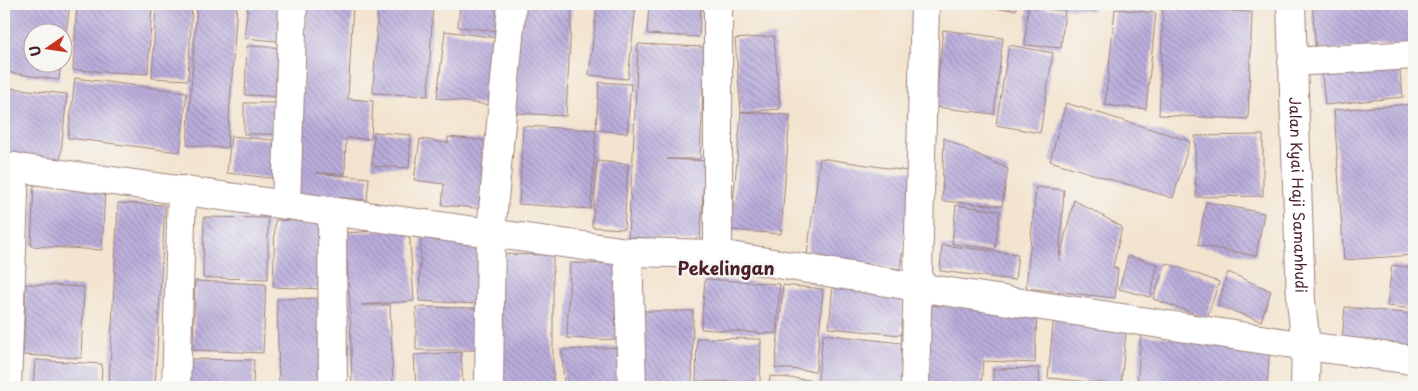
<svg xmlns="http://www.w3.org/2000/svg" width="1418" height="391" font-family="'Playpen Sans',sans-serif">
<defs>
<pattern id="building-back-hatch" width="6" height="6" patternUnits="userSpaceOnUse" patternTransform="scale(1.25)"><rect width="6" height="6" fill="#baaddc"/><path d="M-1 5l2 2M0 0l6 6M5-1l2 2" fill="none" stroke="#998cb3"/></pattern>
</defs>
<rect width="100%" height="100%" fill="#f6f6f2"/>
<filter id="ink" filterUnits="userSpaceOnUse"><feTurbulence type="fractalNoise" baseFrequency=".02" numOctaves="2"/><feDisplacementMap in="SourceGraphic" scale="10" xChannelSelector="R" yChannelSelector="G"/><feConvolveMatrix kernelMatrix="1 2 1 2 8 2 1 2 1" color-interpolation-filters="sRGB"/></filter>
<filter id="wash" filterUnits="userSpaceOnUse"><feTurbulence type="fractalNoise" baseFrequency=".0096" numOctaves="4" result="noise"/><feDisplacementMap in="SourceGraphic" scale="20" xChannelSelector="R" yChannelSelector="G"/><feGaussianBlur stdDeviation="1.12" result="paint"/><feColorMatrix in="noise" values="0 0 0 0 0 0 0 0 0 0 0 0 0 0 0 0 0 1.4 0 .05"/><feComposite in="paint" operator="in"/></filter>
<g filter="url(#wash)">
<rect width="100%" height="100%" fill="#f3e4cf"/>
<g id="blocks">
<g fill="url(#building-back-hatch)">
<polygon points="4,4 70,4 64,47 62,47 62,32 32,32 32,62 61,62 59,80 4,72"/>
<polygon points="77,4 152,4 148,74 73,70"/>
<polygon points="156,4 192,4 188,80 152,78"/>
<polygon points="197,4 237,4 227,148 187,145"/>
<polygon points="248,4 290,4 287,42 244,38"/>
<polygon points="307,4 353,4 348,99 373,101 371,139 346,138 345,174 316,173 369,178 367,200 297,194 299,171"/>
<polygon points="378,4 433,4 428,96 373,93"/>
<polygon points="460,4 502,4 500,31 458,27"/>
<polygon points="520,4 572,4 566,116 515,113"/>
<polygon points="597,4 636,4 628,79 589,75"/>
<polygon points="649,4 701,4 699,37 647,34"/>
<polygon points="961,4 1016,4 1016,10 961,6"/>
<polygon points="1047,4 1094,4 1094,11 1047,6"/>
<polygon points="1312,4 1375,4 1375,6 1414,4 1414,44 1316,51"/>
<polygon points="1028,7 1065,10 1061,48 1025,45"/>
<polygon points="1163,8 1252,12 1248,119 1159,115"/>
<polygon points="1115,9 1156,13 1146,109 1105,105"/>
<polygon points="943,30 1003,38 994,114 935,107"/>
<polygon points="445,31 505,39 496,106 437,98"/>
<polygon points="774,36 780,109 741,112 790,115 781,234 731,230 741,112 735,39"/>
<polygon points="638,44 705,47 700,159 667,159 705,161 700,241 628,237 633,156"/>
<polygon points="1009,45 1053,53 1040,133 996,125"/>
<polygon points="247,46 290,48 287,97 245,95"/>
<polygon points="1398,56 1403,97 1325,105 1321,63"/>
<polygon points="75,78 187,92 180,152 68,138"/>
<polygon points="599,82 631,84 627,133 596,130"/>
<polygon points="10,88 67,94 60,163 4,153"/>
<rect x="244" y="103" width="37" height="31"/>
<polygon points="1066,103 1190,141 1173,198 1050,161"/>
<polygon points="1414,104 1414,255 1344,260 1334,110"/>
<polygon points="523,126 596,130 591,209 519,204"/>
<polygon points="374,132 411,135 409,168 372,166"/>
<polygon points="1263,135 1263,196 1196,197 1195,136"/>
<polygon points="231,136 283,141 279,179 227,173"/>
<polygon points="448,137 492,141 486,209 442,205 444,184 414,180 420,139 448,143"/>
<polygon points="944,138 1008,169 1002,206 942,201"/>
<polygon points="820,158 914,172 900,269 807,255"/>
<polygon points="597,161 628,164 624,229 592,227"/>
<polygon points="34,185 105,188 102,250 31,246"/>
<polygon points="1036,187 1064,190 1059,260 1074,200 1122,227 1113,267 1118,268 1115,298 1026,288"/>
<polygon points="1206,202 1264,213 1256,256 1198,245"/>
<polygon points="118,203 165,205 155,387 109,387"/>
<polygon points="956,205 1000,211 995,249 952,244"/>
<polygon points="204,217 268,218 268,279 203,278"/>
<polygon points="275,220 326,222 324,289 273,287"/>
<polygon points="409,229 414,301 361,305 390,305 393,387 352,387 350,306 345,233"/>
<polygon points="421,236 481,239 478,304 419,301"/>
<polygon points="942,245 1018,254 1015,280 940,271"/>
<polygon points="498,254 553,255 553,387 497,387"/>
<polygon points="1128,256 1158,264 1150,297 1119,289"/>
<polygon points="570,263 624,264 621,340 567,338"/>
<polygon points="1166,263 1219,282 1207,318 1153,299"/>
<polygon points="1392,265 1414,268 1414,309 1387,306"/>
<polygon points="1228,272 1271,291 1261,321 1218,306"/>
<polygon points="705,279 780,284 776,334 701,329"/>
<polygon points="195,281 266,284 263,353 193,350"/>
<polygon points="833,283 905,290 901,335 829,328"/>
<polygon points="26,284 84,287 81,358 23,355"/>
<polygon points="783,285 823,289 816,371 775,368"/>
<polygon points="321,298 323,387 279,387 277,299"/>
<polygon points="929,305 1037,310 1035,363 983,361 981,387 925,387"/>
<polygon points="416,307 476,308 476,350 416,350"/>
<polygon points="1345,307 1414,314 1414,348 1342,340"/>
<polygon points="643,311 693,311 692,387 642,387"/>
<polygon points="1054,315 1127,323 1121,385 1048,378"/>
<polygon points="823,334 909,344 904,387 817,387"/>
<polygon points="1141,335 1270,345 1267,387 1164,387 1137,385"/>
<polygon points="697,338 761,339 760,382 696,381"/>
<polygon points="621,347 623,387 564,387 562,350"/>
<polygon points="461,352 463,387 416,387 414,355"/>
<polygon points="186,359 254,360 253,387 185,387"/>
<polygon points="35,360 102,364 101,387 33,387"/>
<polygon points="1039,368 1040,387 993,387 993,369"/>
<polygon points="770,376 810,380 809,387 769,387"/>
</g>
</g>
</g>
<g filter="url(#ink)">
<use href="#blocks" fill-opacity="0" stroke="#9e827d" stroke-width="1"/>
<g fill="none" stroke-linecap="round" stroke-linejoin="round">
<defs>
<g id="minor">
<polyline points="718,4 718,254"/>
<polyline points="1292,62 1414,55"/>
<polyline points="4,166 628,252 718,254 917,287 1306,346 1414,360"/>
<polyline points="286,205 293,4"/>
<polyline points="332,212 333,387"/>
<polyline points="628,252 632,387"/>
<polyline points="7,387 15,167"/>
<polyline points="176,387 182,190"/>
<polyline points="489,387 491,232 512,4"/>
<polyline points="915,387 925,4"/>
</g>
<g id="secondary">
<path id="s1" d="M1291 4 1301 301 1306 346 1305 387"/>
</g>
</defs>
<use href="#minor" stroke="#9e827d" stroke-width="30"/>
<use href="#secondary" stroke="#9e827d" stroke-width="30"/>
<use href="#minor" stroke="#fff" stroke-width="28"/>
<use href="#secondary" stroke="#fff" stroke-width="28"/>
</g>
</g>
<g text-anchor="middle" stroke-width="4.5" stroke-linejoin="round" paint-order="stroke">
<g font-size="15" fill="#4a1f2b" stroke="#f6f6f2">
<text dy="5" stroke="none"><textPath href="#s1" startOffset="191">Jalan Kyai Haji Samanhudi</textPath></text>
</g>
<g font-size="18" font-weight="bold" fill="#4a1f2b" stroke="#f6f6f2">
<text x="726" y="275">Pekelingan</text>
</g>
</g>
<rect width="1418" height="391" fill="none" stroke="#f6f6f2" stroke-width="20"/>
<g transform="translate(48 48) rotate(257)"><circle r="24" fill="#f6f6f2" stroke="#b1a0a2"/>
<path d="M0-4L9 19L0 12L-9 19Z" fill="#c8321e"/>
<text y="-8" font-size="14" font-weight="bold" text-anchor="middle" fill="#4a1f2b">U</text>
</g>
</svg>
